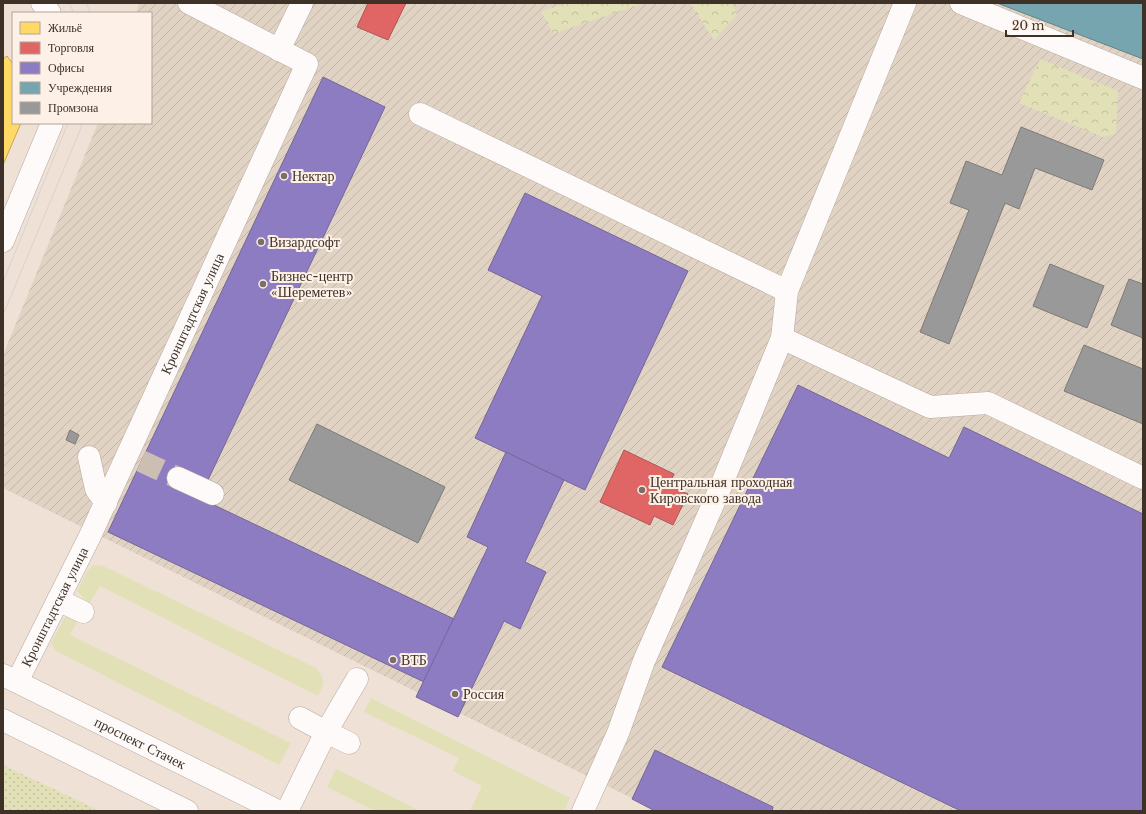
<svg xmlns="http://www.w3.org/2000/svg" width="1146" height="814" font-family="'Libre Baskerville',serif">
<defs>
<pattern id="industrial-furrows" width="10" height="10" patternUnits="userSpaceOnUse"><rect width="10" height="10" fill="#e0d3c3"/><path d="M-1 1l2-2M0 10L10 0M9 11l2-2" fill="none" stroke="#c1b6a8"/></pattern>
<pattern id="forest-crowns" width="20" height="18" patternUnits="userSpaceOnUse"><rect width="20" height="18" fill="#e1e0b7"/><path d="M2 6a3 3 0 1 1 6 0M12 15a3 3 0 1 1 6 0" fill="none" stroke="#c2c19d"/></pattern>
<pattern id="park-dots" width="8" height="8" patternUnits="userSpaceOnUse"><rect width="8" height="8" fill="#e1e0b7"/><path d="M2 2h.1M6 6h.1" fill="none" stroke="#c2c19d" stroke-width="1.8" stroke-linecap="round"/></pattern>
</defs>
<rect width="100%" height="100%" fill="#f0e1d6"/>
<polygon fill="url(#industrial-furrows)" points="139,3 1143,3 1143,811 658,811 3,488 3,355 98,123 151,123 151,13 136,13"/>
<g fill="#e1e0b7">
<path d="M94 565 103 566 316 668C326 679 324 683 318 696L100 586 89 604 77 591 88 570Z"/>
<polygon points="66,615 80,617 70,635 291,743 279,765 56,651 51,643"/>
<polygon points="371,698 570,798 564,811 470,811 482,786 453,771 459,758 364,712"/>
<polygon points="336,769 420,811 375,811 327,787"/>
</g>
<g fill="url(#forest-crowns)">
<polygon points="565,3 643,3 553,34 541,12"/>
<polygon points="690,3 732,3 737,15 714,40"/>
<polygon points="1040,59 1118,91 1116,134 1103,137 1019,103"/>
</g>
<polygon fill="url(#park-dots)" points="3,765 100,811 3,811"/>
<polygon fill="#ffd966" stroke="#c5a753" points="7,56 13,64 13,123 21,123 3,165 3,59"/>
<g fill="#e06666" stroke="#af5653">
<polygon points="368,3 406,3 388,40 357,27"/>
<polygon points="624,450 674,474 669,485 688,494 673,525 654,516 650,525 600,502"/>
</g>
<g fill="#8e7cc3" stroke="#766694">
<polygon points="323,77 385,107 207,482 174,486 454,619 424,682 108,532"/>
<polygon points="525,193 688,271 585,490 475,438 542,296 488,270"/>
<polygon points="798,385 949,458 964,427 1143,514 1143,811 961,811 662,667"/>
<polygon points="506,452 564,480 525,562 546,572 520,629 504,621 458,717 416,697 488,547 467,537"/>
<polygon points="655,750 773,807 772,811 655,811 632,799"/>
</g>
<polygon fill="#76a5af" stroke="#658286" points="997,3 1143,3 1143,59"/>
<g fill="#999" stroke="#7e7a77">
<polygon points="1021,127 1104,160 1092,190 1035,168 1019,209 1005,203 949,344 920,332 969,210 950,203 966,161 1002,175"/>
<polygon points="1050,264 1104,286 1087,328 1033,306"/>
<polygon points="1129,279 1143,284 1143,338 1111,325"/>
<polygon points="1084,345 1143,369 1143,424 1064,391"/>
<polygon points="317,424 445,487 418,543 289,480"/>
<polygon points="70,430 79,435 75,444 66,440"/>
</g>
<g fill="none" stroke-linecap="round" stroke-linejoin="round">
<polyline stroke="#ccbeb3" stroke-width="22" stroke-dasharray="22 11" stroke-linecap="butt" points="141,461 178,478"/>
<defs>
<g id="minor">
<polyline points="42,3 50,13"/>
<polyline points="961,3 1143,78"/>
<polyline points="279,50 302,3"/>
<polyline points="420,114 787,291"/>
<polyline points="3,241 52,123"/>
<polyline points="782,338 930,407 988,403 1143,478"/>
<polyline points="89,457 96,489 106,503"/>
<polyline points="178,478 213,494"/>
<polyline points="58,600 83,612"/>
<path id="s1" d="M17 682 90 536 307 64 189 3"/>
<polyline points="300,718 326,732 349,743"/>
<polyline points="287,811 326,732 357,679"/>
<polyline points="583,811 618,733 644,661 718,493 782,338 787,291 905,3"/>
</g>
<g id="major">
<path id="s2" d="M3 675 278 811"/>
<polyline points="3,720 187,811"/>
</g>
</defs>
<use href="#minor" stroke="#b6a9a0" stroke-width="23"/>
<use href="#major" stroke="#b6a9a0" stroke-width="23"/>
<use href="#minor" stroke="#fdfaf9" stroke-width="22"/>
<use href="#major" stroke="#fdfaf9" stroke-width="22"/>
<g stroke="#d7d3d0" stroke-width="1">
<polyline points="69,3 74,13"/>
<polyline points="86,3 91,13"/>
<polyline points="3,282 68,123"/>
<polyline points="3,315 83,123"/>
</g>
</g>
<g fill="#7c6f65" stroke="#fdf0e6" stroke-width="1.5">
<circle cx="284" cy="176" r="4"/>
<circle cx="261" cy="242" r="4"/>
<circle cx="263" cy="284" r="4"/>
<circle cx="642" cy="490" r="4"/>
<circle cx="393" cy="660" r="4"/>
<circle cx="455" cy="694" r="4"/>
</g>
<g text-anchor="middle" stroke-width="4" stroke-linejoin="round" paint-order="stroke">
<g font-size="14" fill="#3e3128" stroke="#fdf0e6" text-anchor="start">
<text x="292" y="181">Нектар</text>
<text x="269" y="247">Визардсофт</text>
<text x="271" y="281">Бизнес-центр<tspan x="271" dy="16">«Шереметев»</tspan></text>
<text x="650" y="487">Центральная проходная<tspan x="650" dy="16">Кировского завода</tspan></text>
<text x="401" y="665">ВТБ</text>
<text x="463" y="699">Россия</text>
</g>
<g font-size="14" fill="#3e3128" stroke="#fdf0e6">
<text dy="5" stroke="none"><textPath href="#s1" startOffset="408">Кронштадтская улица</textPath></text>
<text dy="5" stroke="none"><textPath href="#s1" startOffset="84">Кронштадтская улица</textPath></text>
<text dy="5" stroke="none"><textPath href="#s2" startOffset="153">проспект Стачек</textPath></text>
</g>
</g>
<rect width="1146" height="814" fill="none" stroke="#3e3128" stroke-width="8"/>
<rect x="12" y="12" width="140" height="112" fill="#fdf0e6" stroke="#b1a49a"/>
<rect x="20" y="22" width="20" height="12" fill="#ffd966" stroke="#b1a49a"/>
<text x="48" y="32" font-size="12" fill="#3e3128">Жильё</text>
<rect x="20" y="42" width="20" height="12" fill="#e06666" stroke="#b1a49a"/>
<text x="48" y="52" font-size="12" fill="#3e3128">Торговля</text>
<rect x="20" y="62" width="20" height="12" fill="#8e7cc3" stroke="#b1a49a"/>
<text x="48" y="72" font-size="12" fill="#3e3128">Офисы</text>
<rect x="20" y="82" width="20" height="12" fill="#76a5af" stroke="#b1a49a"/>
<text x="48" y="92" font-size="12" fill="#3e3128">Учреждения</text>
<rect x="20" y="102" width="20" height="12" fill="#999999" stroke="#b1a49a"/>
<text x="48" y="112" font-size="12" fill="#3e3128">Промзона</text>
<path d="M1006 30v6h67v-6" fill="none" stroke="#3e3128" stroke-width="2"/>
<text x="1012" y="30" font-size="12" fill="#3e3128" stroke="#fdf0e6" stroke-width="3" paint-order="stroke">20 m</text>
</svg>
